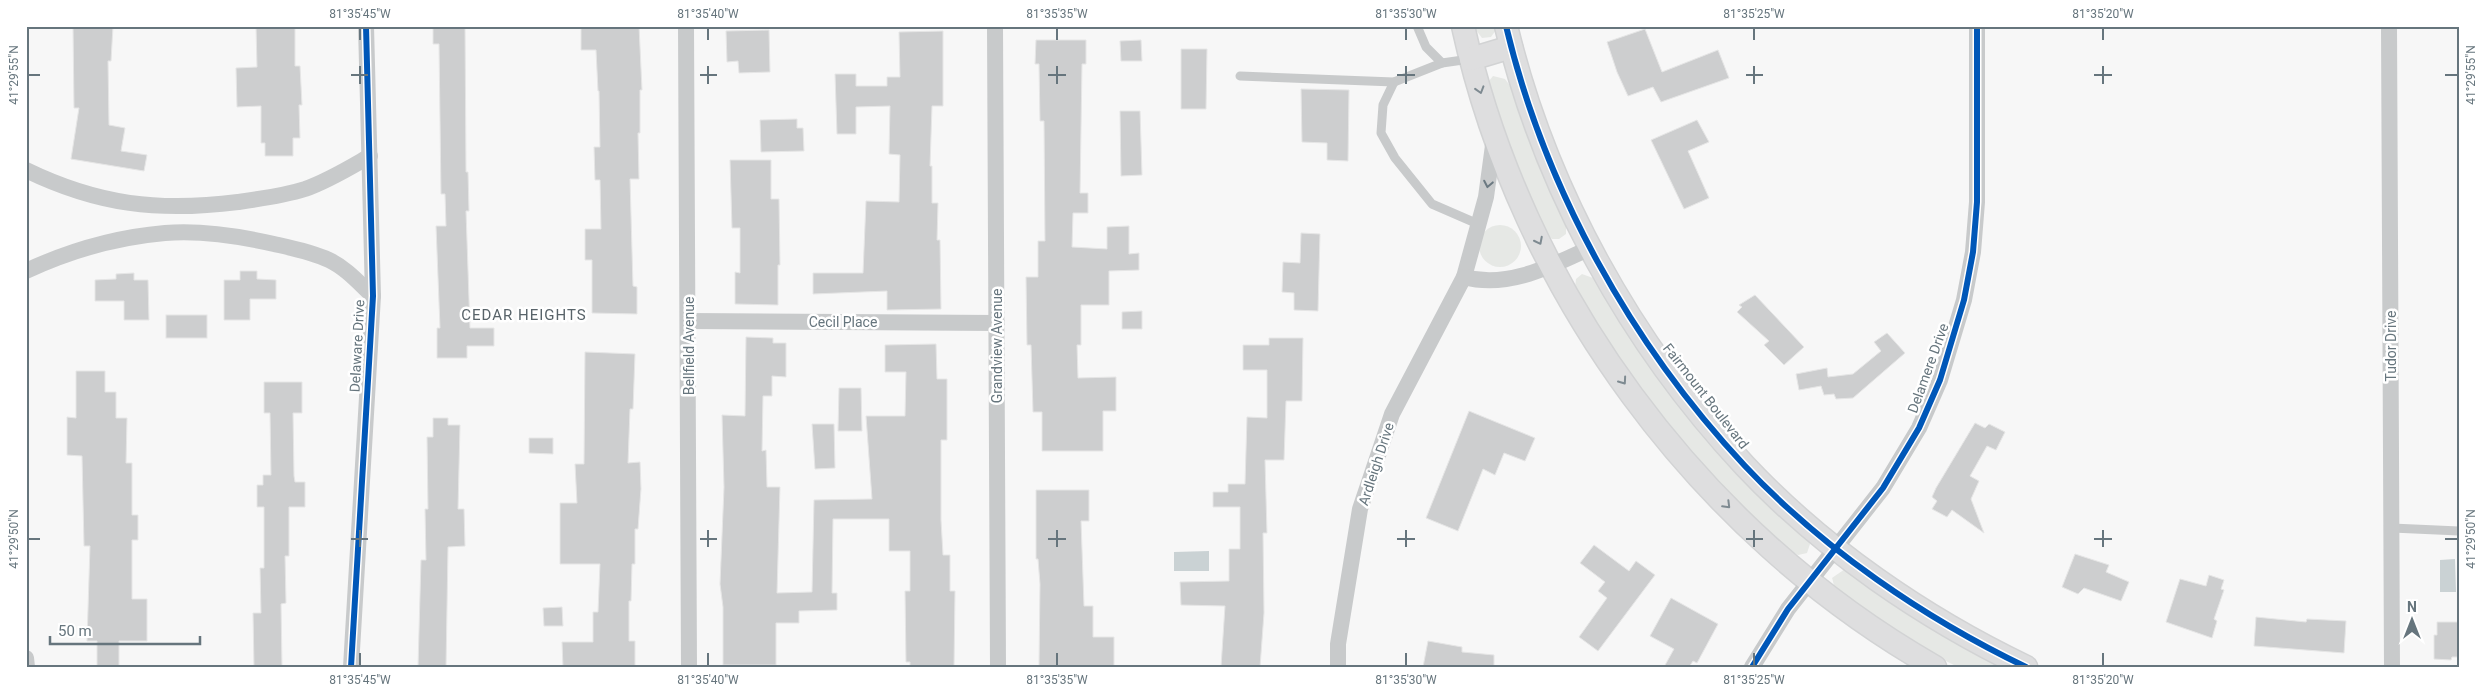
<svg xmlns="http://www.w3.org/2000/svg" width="2485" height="693" font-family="Roboto,sans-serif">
<rect width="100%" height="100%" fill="#f7f7f7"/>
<g fill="#e6e8e5">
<polygon points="1473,26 1495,26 1496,30 1491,37 1482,38"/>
<polygon points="1493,76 1505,79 1514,91 1566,224 1566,234 1559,239 1552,239 1546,234 1503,131 1489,81"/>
<circle cx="1500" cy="246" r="21"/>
<polygon points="1582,274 1593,278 1808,538 1810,544 1807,553 1798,555 1787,549 1714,478 1630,376 1575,288 1576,279"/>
<path d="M1845 569 2005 667C1990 667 1972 670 1959 667 1944 663 1841 597 1834 585 1833 583 1833 580 1832 578Z"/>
</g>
<g fill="#cad2d4">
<polygon points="1209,551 1209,571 1174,571 1174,552"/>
<polygon points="2455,559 2456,592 2440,592 2440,560"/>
</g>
<g fill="#cdcecf" stroke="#e6e6e6">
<polygon points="73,26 113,26 111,61 108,61 109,125 125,128 121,151 147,155 144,171 71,159 79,108 74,108"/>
<polygon points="256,26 295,26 295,66 300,66 302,105 299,105 300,138 293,138 293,156 265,156 265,143 261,143 261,106 237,107 236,68 257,67"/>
<polygon points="433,26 465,26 466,172 468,172 469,211 466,211 470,328 494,328 494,346 467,346 467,358 437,358 437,328 440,328 436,226 446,226 445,194 441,194 439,44 433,44"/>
<polygon points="581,26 639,26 642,90 640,90 640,133 638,133 639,179 630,179 633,286 637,287 637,314 592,313 592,260 585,260 585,229 601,229 600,180 595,180 594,147 600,147 599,91 598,91 596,50 581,50"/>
<polygon points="1645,29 1662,72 1718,50 1729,78 1661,102 1653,87 1628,96 1617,72 1607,42"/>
<polygon points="769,30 770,72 739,73 738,61 727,62 726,31"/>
<polygon points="943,31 943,106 932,106 930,166 932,166 932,203 938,203 937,240 940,240 941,309 887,310 887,291 813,294 813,273 863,273 866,201 899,202 900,155 889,154 890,106 856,107 856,134 837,134 835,74 856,74 856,86 887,86 887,77 900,77 899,32"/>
<polygon points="1036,40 1086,40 1086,64 1082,64 1080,193 1088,193 1088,213 1073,213 1072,247 1107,249 1107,227 1129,226 1129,254 1139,253 1139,270 1109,271 1109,305 1081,305 1081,345 1077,345 1078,378 1116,377 1116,411 1103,411 1103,451 1042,451 1042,412 1033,412 1031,345 1027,345 1026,277 1038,277 1038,241 1045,241 1044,121 1040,121 1039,64 1035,64"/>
<polygon points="1141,40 1142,61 1121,61 1120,41"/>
<polygon points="1181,49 1207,49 1206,109 1181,109"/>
<polygon points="1301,89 1349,90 1348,161 1327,160 1327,143 1302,142"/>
<polygon points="1120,111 1140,111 1142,175 1121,176"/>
<polygon points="797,119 797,128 803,128 804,151 761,152 760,120"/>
<polygon points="1697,120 1709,142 1688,151 1709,198 1684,209 1651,140"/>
<polygon points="730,160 771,160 771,199 779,199 780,265 778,265 778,305 735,304 735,272 740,273 740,228 732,228"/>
<polygon points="1301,233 1320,234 1318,311 1294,310 1294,293 1282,292 1283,262 1300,263"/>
<polygon points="240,271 257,271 257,279 276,280 276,299 250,299 250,320 224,320 224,280 240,280"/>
<polygon points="134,273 134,280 148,280 149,320 124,320 124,301 95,301 95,280 116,279 116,274"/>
<polygon points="1755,295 1804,347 1784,365 1764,345 1769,341 1737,312 1742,307 1739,305"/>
<polygon points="1142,311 1142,329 1122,329 1122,312"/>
<rect x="166" y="315" width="41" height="23"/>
<polygon points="1887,333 1905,353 1853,398 1836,399 1834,394 1824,395 1821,386 1799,390 1796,374 1827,368 1828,377 1853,374 1881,351 1874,342"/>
<polygon points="746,337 773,338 773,343 786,343 786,377 772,376 772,396 763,396 762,451 766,450 767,487 780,487 777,593 812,592 814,500 872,499 866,416 905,416 906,372 885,372 885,345 936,344 937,379 947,379 947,440 941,440 941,520 943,555 950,555 950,591 955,591 954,667 910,667 910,662 906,662 905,591 910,591 910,551 889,551 889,519 833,519 832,593 837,593 837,610 799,611 799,623 776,623 776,665 723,665 723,607 720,584 724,487 722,415 745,416"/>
<polygon points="1269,338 1303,338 1302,401 1286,401 1284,460 1265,460 1267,533 1263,533 1264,613 1260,667 1221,667 1225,606 1181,605 1180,582 1229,581 1229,549 1240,549 1240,507 1213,507 1213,492 1228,492 1228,484 1245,484 1247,417 1267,418 1267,370 1243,370 1243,345 1269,345"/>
<polygon points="585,352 635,354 633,409 630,409 628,463 640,462 641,489 638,529 635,529 635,564 632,564 631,601 629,601 629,641 635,641 635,667 563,667 562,642 593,642 593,612 598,612 600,564 560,564 560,503 577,503 575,464 584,464"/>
<polygon points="76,371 105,371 105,392 116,392 116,418 127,418 126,463 132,463 132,515 138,515 138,540 132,540 132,599 147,599 147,641 119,641 119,667 97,667 97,641 87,641 90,546 84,546 82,456 67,455 67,417 76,418"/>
<polygon points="264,382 302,382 302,413 293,413 294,476 295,482 305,482 305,507 289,507 289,556 285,556 286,603 281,604 282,667 254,667 253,613 261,613 260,568 264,568 264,507 257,507 257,485 263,485 263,475 271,475 270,413 264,413"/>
<polygon points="839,388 861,388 862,431 838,431"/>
<polygon points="1469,411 1535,438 1525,461 1504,453 1495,475 1483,469 1458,531 1426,518"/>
<polygon points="433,418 448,418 448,425 460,425 458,509 464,509 465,546 448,547 446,667 418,667 421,560 426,560 425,509 428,509 427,437 433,437"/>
<polygon points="1975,423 1985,428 1989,424 2005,432 1996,450 1987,446 1970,476 1979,481 1971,499 1984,533 1952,510 1947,517 1932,509 1937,501 1932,497 1936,488"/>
<polygon points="812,424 834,424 835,468 815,469"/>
<polygon points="529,438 553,438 553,454 529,453"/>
<polygon points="1036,490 1089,490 1089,521 1081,521 1084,606 1093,606 1093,637 1114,637 1114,667 1039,667 1040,584 1038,559 1036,559"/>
<polygon points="1594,545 1629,571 1636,561 1655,575 1598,651 1579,637 1607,598 1598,591 1605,582 1580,563"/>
<polygon points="2075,554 2109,565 2106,572 2129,582 2121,601 2084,588 2078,594 2062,587"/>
<polygon points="2209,575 2224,580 2221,589 2224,590 2214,619 2217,621 2212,638 2166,622 2180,579 2206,586"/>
<polygon points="1671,598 1718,624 1697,663 1693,661 1689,667 1664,667 1674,649 1650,636"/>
<polygon points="562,607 563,626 544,626 543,608"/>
<polygon points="2256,617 2306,622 2307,619 2346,621 2344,653 2254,646"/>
<polygon points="2437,622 2459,622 2459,657 2452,657 2451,660 2434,659 2434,635 2437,635"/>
<polygon points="1428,641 1462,647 1462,652 1494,655 1494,667 1423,667"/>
</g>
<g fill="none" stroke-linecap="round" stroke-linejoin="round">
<defs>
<g id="secondary">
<path d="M1463 26C1521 291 1699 533 1935 667"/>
<path d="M1506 26C1545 189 1631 344 1745 466 1823 549 1924 618 2026 667"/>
<polyline points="1471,59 1511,47"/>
</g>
</defs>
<use href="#secondary" stroke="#d2d3d4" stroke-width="25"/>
<g stroke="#c8cacb" stroke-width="9">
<polyline points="1442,63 1470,59"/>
<polyline points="1240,76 1394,82 1442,63 1426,47 1417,26"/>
<polyline points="1394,82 1383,105 1381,133 1395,158 1432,204 1478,224"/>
<polyline points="2392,528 2459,531"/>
</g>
<g stroke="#c8cacb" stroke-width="16">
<polyline points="686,26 689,667"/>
<polyline points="995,26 998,667"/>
<polyline points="2389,26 2392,667"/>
<path d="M26 170C98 205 159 212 238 202 260 199 283 196 305 189 328 181 349 168 370 156"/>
<path d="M26 271C69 251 118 237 165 233 201 230 239 236 274 244 292 248 312 252 329 260 346 268 359 283 373 296"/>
<polyline points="1464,277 1486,197 1494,138"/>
<polyline points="689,321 997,323"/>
<polyline points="26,658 27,667"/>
<polyline points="351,667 373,296 366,26"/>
<path d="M1338 667V644L1360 509 1392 414 1464 277C1508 289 1551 266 1590 248"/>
<polyline points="1752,667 1788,609 1883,488 1919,428 1940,380 1964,300 1973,252 1977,202 1977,26"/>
</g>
<use href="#secondary" stroke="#dededf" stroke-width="22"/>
<defs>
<g id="cycleway">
<path d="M1506 26C1545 189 1631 344 1745 466 1823 549 1924 618 2026 667"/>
<polyline points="351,667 373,296 366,26"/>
<polyline points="1752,667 1788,609 1883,488 1919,428 1940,380 1964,300 1973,252 1977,202 1977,26"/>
</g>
</defs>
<use href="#cycleway" stroke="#fff" stroke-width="9"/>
<use href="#cycleway" stroke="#0057b8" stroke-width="6"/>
</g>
<defs><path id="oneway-chevron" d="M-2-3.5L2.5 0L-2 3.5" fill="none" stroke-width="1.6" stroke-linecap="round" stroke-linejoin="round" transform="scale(1.25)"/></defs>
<g stroke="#7e8a91">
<use href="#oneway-chevron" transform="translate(1480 90) rotate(73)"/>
<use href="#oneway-chevron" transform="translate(1539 241) rotate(63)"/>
<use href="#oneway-chevron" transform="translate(1623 381) rotate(55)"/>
<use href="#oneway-chevron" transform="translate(1727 505) rotate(45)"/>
</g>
<use stroke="#6b7981" href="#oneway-chevron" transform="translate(1488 184) rotate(101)"/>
<path fill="none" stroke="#66757d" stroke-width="2" d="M360 28V40M708 28V40M1057 28V40M1406 28V40M1754 28V40M2103 28V40M360 66V84M708 66V84M1057 66V84M1406 66V84M1754 66V84M2103 66V84M28 75H40M351 75H368M700 75H717M1048 75H1066M1397 75H1415M1746 75H1763M2094 75H2112M2445 75H2458M360 530V547M708 530V547M1057 530V547M1406 530V547M1754 530V547M2103 530V547M28 539H40M351 539H368M700 539H717M1048 539H1066M1397 539H1415M1746 539H1763M2094 539H2112M2445 539H2458M360 653V666M708 653V666M1057 653V666M1406 653V666M1754 653V666M2103 653V666"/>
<g text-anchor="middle" stroke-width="5" stroke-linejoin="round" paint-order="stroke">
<g font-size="14" fill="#66757d" stroke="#fff">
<text x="843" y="327">Cecil Place</text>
<text transform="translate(357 346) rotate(-87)" y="5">Delaware Drive</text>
<text transform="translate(689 346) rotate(-90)" y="5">Bellfield Avenue</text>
<text transform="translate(997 346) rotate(-90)" y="5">Grandview Avenue</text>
<text transform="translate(2391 346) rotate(-90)" y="5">Tudor Drive</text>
<text transform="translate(1928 368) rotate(-70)" y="5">Delamere Drive</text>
<text transform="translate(1706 396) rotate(52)" y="5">Fairmount Boulevard</text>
<text transform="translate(1376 464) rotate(-72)" y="5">Ardleigh Drive</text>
</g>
<g font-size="15" letter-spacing="1" fill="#586369" stroke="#fff">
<text x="524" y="320">CEDAR HEIGHTS</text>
</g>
</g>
<rect width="2485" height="693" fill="none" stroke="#ffffff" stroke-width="55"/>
<g transform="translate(2412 620)" stroke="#ffffff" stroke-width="4" paint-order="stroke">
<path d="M0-4L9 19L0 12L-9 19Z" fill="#66757d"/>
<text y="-8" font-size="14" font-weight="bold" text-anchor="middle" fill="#66757d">N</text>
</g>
<path d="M50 636v8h150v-8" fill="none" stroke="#66757d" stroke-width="2.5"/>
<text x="58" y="636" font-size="15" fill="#66757d" stroke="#ffffff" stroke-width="4" paint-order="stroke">50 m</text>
<rect x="28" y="28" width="2430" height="638" fill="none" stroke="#66757d" stroke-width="2"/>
<g font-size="12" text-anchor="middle" fill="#66757d">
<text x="360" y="18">81°35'45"W</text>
<text x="708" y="18">81°35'40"W</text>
<text x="1057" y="18">81°35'35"W</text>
<text x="1406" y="18">81°35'30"W</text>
<text x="1754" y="18">81°35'25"W</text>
<text x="2103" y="18">81°35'20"W</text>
<text transform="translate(14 75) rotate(-90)" y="4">41°29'55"N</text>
<text transform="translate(2471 75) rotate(-90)" y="4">41°29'55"N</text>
<text transform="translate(14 539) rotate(-90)" y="4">41°29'50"N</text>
<text transform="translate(2471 539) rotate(-90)" y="4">41°29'50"N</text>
<text x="360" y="684">81°35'45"W</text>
<text x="708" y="684">81°35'40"W</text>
<text x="1057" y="684">81°35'35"W</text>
<text x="1406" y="684">81°35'30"W</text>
<text x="1754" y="684">81°35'25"W</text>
<text x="2103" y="684">81°35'20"W</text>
</g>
</svg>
